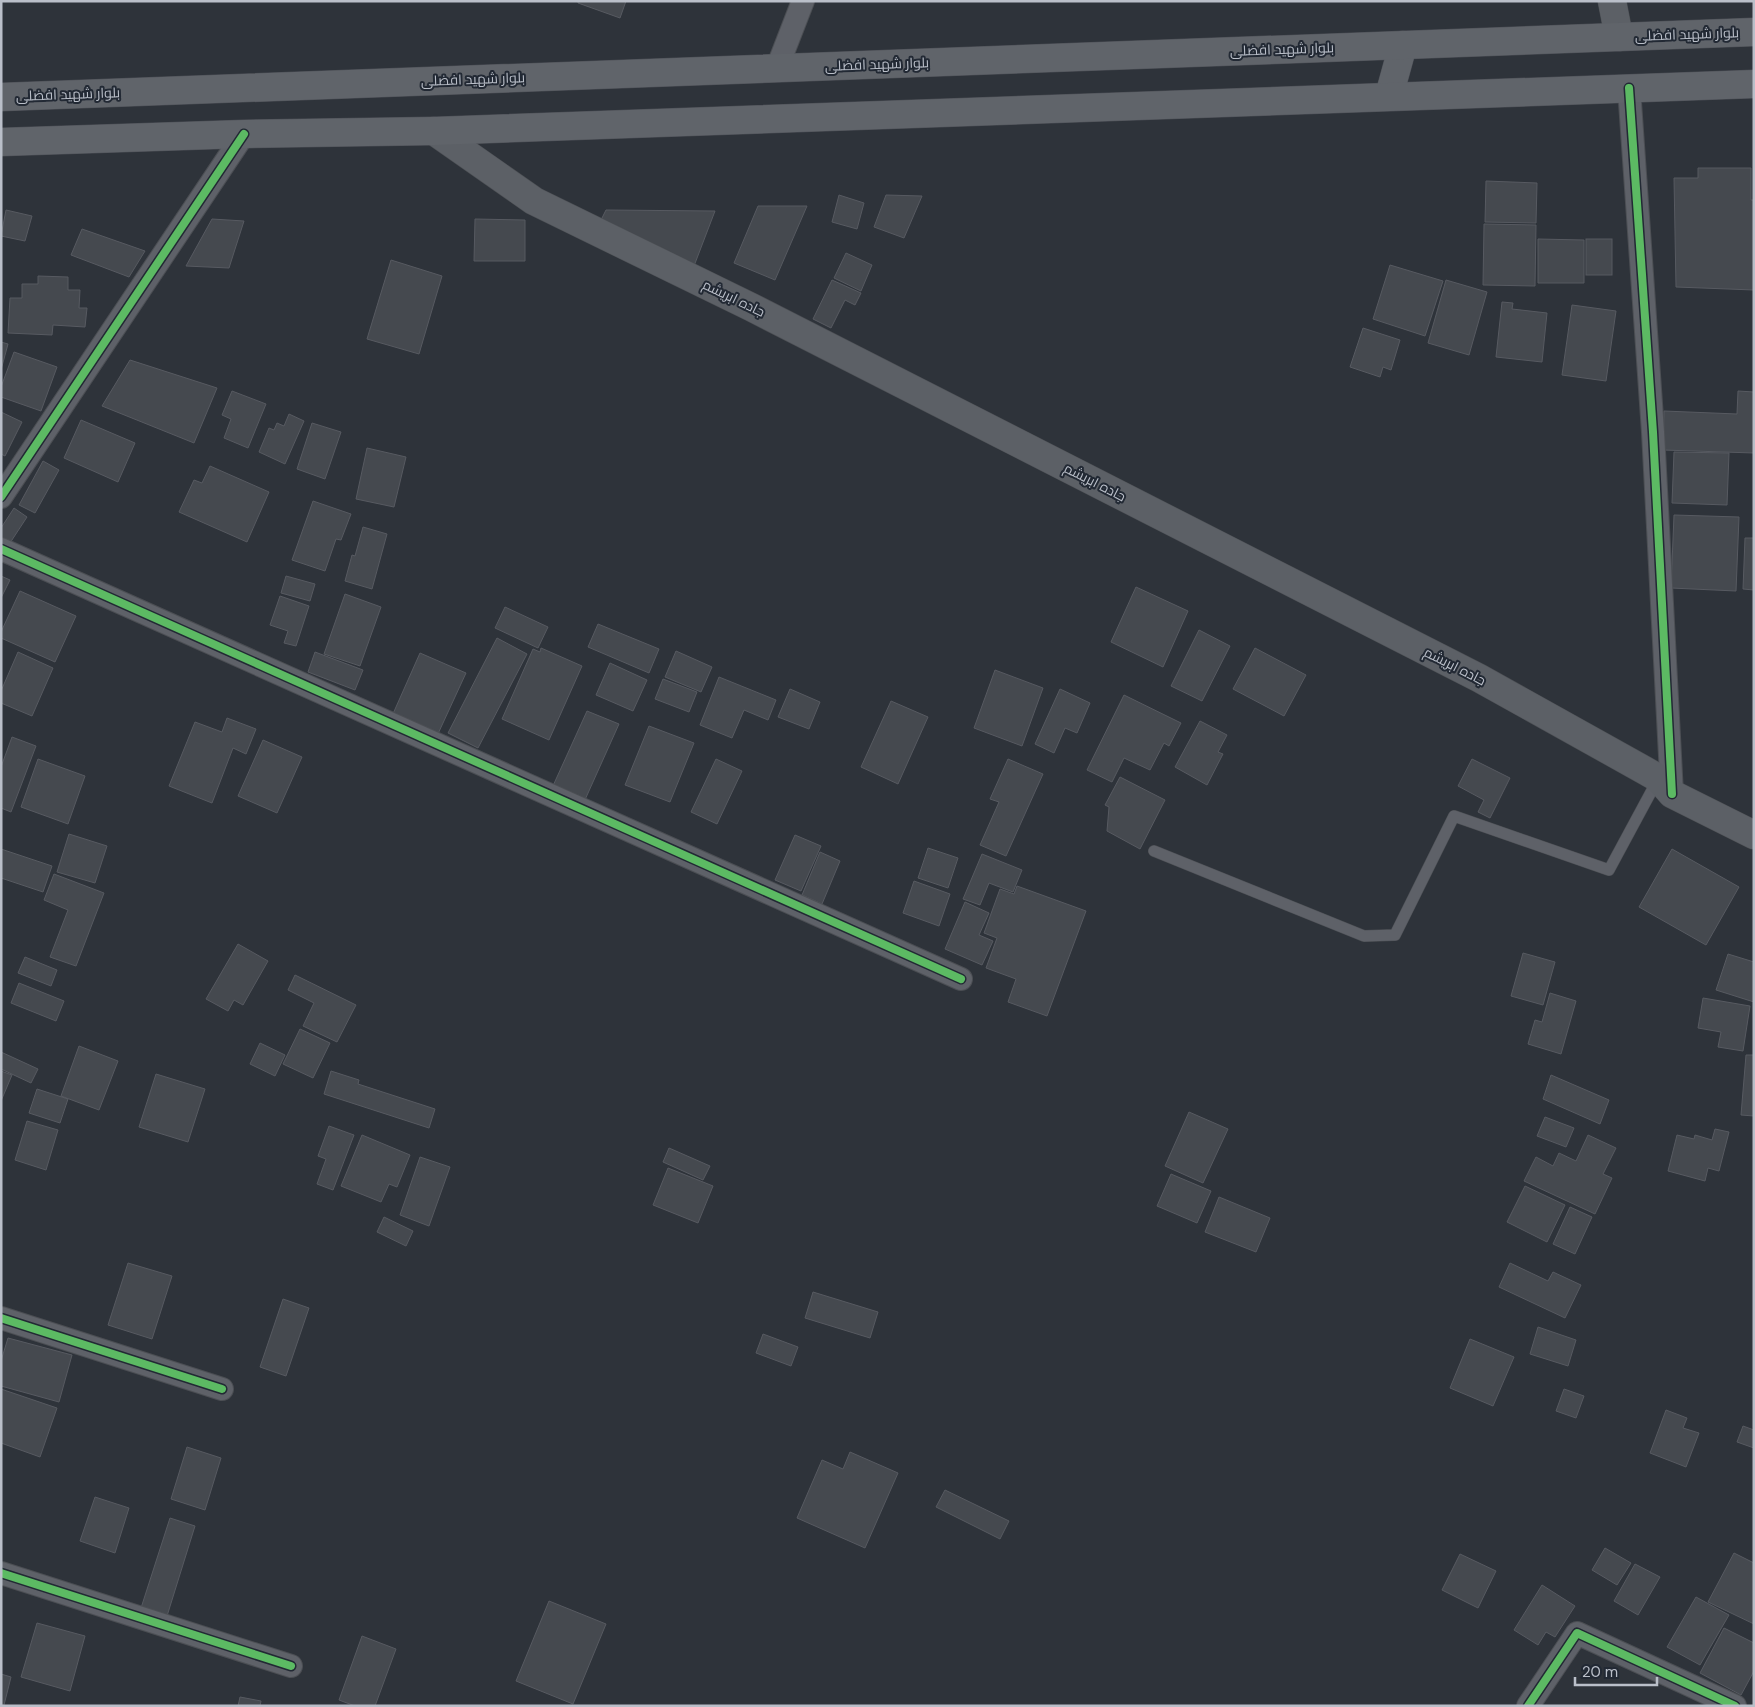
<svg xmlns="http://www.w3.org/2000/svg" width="1755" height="1707" font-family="'DM Sans',Cairo,sans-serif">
<rect width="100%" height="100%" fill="#2e333a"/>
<g fill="#45494f" stroke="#575a61">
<polygon points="578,1 626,1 620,18 578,3"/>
<polygon points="1698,168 1751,168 1751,200 1754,200 1754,290 1676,287 1674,178 1698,178"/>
<polygon points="1486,181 1537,183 1536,223 1485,222"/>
<polygon points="839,195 864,203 857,229 832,222"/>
<polygon points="886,195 922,196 904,238 874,227"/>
<polygon points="758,206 807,206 775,280 734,263"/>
<polygon points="6,210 32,216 25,241 1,236"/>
<polygon points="606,210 715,211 694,266 599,224"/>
<polygon points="212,219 244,221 229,268 186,266"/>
<polygon points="475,219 525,220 525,261 474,261"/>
<polygon points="1484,224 1536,225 1535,286 1483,285"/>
<polygon points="82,229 145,251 129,277 71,255"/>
<polygon points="1538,239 1584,240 1584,283 1538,283"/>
<rect x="1586" y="239" width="26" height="36"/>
<polygon points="846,253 872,265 861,291 834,278"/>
<polygon points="391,260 442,276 419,354 367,339"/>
<polygon points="1390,265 1443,281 1425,336 1373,319"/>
<polygon points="38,276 68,277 68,290 80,290 79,308 87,308 85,327 53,325 52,335 8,333 10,298 22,298 22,284 38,284"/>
<polygon points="832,280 861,293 855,305 845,300 831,328 813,319"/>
<polygon points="1446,280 1487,292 1469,355 1428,343"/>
<polygon points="1502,302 1513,303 1512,309 1547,313 1542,362 1496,357"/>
<polygon points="1572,305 1616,311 1606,381 1562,375"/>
<polygon points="1363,328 1400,340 1391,370 1383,367 1380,377 1350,367"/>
<polygon points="1,342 8,344 1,370"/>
<polygon points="14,352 57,367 41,411 1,397 1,387"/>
<polygon points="130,360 217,388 194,443 102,406"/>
<polygon points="232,391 266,404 248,448 224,438 231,419 222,415"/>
<polygon points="1738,391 1754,392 1754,453 1663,450 1664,411 1737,414"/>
<polygon points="1,412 22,422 5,456 1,454"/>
<polygon points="289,414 304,421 285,464 259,452 269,428 274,430 277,423 284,426"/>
<polygon points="81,420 135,443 118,482 64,458"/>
<polygon points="312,423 341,432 325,479 297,469"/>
<polygon points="367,448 406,457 394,507 356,499"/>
<polygon points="1674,452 1729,453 1727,505 1672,503"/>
<polygon points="43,461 59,470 35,513 19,505"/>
<polygon points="210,466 269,492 247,542 179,512 194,480 202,483"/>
<polygon points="313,501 351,514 341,540 336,539 325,571 292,560"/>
<polygon points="14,508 27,517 10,543 1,537 1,528"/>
<polygon points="1674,515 1739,517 1736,591 1671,588"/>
<polygon points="363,527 387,534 372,589 345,581 352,555 355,556"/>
<polygon points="1745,538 1754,538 1754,590 1743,589"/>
<polygon points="1,576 10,580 1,598"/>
<polygon points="286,576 315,584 310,601 281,593"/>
<polygon points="1136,587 1188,611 1163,667 1111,642"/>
<polygon points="20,591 76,616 55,662 1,638 1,632"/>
<polygon points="345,594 381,607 360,666 324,654"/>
<polygon points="280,596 309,606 296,646 284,643 288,631 270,625"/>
<polygon points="505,607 548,627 538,648 495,628"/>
<polygon points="598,624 659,649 649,673 588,647"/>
<polygon points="1199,630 1230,646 1202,701 1171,686"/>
<polygon points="497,638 527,654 478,748 448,733"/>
<polygon points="541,648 582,666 549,740 502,719 533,649 540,652"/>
<polygon points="1255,648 1306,675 1284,716 1233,689"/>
<polygon points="676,651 712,667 701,692 665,677"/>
<polygon points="18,652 53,668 32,716 1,703 1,691"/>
<polygon points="315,652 363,670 355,690 308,672"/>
<polygon points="420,653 466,673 437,736 392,716"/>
<polygon points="610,663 647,680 633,711 596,695"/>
<polygon points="995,670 1043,688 1022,746 974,728"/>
<polygon points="719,677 776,700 768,720 744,710 732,738 700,725"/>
<polygon points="663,679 697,692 689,712 655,699"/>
<polygon points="790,689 820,702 809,729 778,717"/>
<polygon points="1060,689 1090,703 1077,733 1065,728 1054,753 1035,744"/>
<polygon points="1124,695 1181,723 1169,746 1164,743 1150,770 1124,758 1112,782 1087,770"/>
<polygon points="891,701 928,717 898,784 861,767"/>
<polygon points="587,711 619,724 584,802 552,788"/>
<polygon points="227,718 256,729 246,754 233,748 212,803 169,786 195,722 222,732"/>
<polygon points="1200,721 1227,735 1218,752 1223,754 1207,785 1175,767"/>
<polygon points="649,726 694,743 670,802 625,785"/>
<polygon points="12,737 36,746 11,812 1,808 1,767"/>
<polygon points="263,740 302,757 277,813 238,796"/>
<polygon points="38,759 85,776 68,824 21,807"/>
<polygon points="716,759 742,771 717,824 691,812"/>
<polygon points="1008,759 1043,774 1006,856 980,845 999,802 990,799"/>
<polygon points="1472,759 1510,778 1490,818 1478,812 1484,800 1458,786"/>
<polygon points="1120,777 1165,800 1140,849 1107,831 1109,807 1105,805"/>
<polygon points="69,834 107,846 95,883 57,872"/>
<polygon points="795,835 821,846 801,891 775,880"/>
<polygon points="928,848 958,858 948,888 918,878"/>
<polygon points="1,849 52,866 43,892 1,878"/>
<polygon points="1672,849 1739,887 1706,945 1639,907"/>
<polygon points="820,852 840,861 822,904 802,895"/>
<polygon points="982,854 1022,870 1013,892 989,883 980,905 963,899"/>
<polygon points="54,874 104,893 76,966 50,957 68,910 44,900"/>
<polygon points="914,881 950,894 939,926 903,913"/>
<polygon points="1017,886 1086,911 1047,1016 1008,1002 1016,979 986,968 997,938 984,933 1000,889 1014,894"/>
<polygon points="965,902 989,913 979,935 993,941 982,965 945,949"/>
<polygon points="238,944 268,961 243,1005 234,1000 228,1011 206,999"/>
<polygon points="1523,953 1555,962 1543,1005 1511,996"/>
<polygon points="1728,954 1754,962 1754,1002 1716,990"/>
<polygon points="25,957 57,970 51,986 18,973"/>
<polygon points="295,975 356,1005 337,1042 303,1026 314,1003 288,990"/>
<polygon points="19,983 64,1001 56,1021 11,1003"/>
<polygon points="1550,993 1576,1001 1561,1054 1528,1044 1535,1020 1542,1022"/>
<polygon points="1703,998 1750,1006 1743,1051 1718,1047 1721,1032 1698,1028"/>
<polygon points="300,1029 330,1043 313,1078 283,1064"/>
<polygon points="260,1043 285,1055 275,1076 250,1064"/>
<polygon points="79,1046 118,1061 99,1110 61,1096"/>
<polygon points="1,1052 38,1069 31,1083 1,1069"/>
<polygon points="1746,1055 1754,1055 1754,1116 1741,1115"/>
<polygon points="1,1071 12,1075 1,1101"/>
<polygon points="331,1071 359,1080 358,1084 435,1109 429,1128 324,1094"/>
<polygon points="156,1074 205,1089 188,1142 139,1127"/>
<polygon points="1551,1075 1609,1100 1600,1124 1543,1099"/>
<polygon points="37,1089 68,1099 60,1123 29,1113"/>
<polygon points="1189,1112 1228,1129 1203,1183 1165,1166"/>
<polygon points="1545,1117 1574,1128 1566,1147 1537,1136"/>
<polygon points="27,1121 58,1130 46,1170 15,1160"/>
<polygon points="329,1126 354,1135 333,1190 317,1184 326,1159 318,1156"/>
<polygon points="1715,1129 1729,1132 1719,1171 1708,1168 1705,1181 1668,1171 1677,1135 1694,1139 1695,1135 1712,1140"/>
<polygon points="362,1135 410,1155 397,1187 389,1184 381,1202 341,1186"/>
<polygon points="1588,1135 1616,1148 1603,1174 1612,1178 1595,1214 1524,1181 1536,1157 1553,1166 1559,1153 1576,1161"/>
<polygon points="669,1148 710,1166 703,1180 663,1162"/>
<polygon points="420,1157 450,1167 429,1226 400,1215"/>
<polygon points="668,1168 713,1186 698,1223 653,1205"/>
<polygon points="1171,1174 1211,1191 1197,1223 1157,1206"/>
<polygon points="1525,1186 1565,1205 1547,1242 1507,1222"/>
<polygon points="1219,1197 1270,1218 1256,1252 1205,1232"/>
<polygon points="1570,1207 1592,1217 1575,1254 1553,1244"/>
<polygon points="384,1217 413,1231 406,1246 377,1232"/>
<polygon points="128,1263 172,1276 152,1339 108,1325"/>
<polygon points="1510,1263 1548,1281 1553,1272 1581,1285 1565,1318 1499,1287"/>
<polygon points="813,1292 878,1312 870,1338 805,1318"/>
<polygon points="283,1299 309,1308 286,1376 260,1367"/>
<polygon points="1538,1327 1576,1340 1568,1366 1530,1354"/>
<polygon points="763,1334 798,1347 791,1366 756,1353"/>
<polygon points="8,1338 72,1355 59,1402 1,1386 1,1361"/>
<polygon points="1470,1339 1514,1357 1493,1406 1450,1388"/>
<polygon points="1,1389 57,1408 40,1457 1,1443"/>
<polygon points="1564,1389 1584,1396 1576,1418 1556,1411"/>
<polygon points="1666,1410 1687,1418 1683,1428 1699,1433 1686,1467 1650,1453"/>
<polygon points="1743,1426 1754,1430 1754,1448 1737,1442"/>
<polygon points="187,1447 221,1458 205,1510 171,1499"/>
<polygon points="850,1452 898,1473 865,1548 797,1518 822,1460 843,1469"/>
<polygon points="945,1490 1009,1521 1000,1539 936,1507"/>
<polygon points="95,1497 129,1508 115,1553 80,1541"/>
<polygon points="170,1518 195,1526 167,1616 141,1608"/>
<polygon points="1605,1548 1631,1563 1617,1585 1592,1570"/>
<polygon points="1734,1553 1754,1563 1754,1624 1708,1602"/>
<polygon points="1460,1554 1496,1571 1478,1608 1442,1590"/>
<polygon points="1635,1564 1660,1577 1638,1615 1614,1601"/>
<polygon points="1542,1585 1575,1606 1555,1637 1546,1632 1538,1645 1514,1630"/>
<polygon points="1696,1597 1729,1615 1700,1665 1667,1647"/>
<polygon points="549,1601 606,1624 573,1704 516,1681"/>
<polygon points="37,1623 85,1636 70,1691 21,1677"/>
<polygon points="1724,1628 1754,1643 1754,1671 1741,1695 1700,1673"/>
<polygon points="362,1636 396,1649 375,1706 355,1706 339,1700"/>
<polygon points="1,1674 11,1677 4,1705 1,1705"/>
<polygon points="240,1697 261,1701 260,1706 238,1706"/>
</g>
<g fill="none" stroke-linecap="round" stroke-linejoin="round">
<defs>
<polyline id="lane" points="1154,851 1364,936 1395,935 1454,816 1609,870 1658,779"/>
<g id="street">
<polyline points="777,68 803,1"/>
<polyline points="1629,88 1653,432 1672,794"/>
<polyline points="1,497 244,134"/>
<polyline points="1,549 961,979"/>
<polyline points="1,1318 222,1389"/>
<polyline points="1,1573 291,1666"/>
<polyline points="1528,1706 1577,1633 1735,1706"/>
</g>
<g id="secondary">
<polyline points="1612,1 1619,37"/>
<polyline points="434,131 534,201 751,307 1479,678 1644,770 1658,778 1672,794 1754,835"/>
</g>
<g id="primary">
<polyline points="1389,96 1403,45"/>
<polyline points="1,97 1754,32"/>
<polyline points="1,142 244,134 434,131 1754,84"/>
</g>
</defs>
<use href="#lane" stroke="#4c4f54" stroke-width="12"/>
<use href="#street" stroke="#4c4f54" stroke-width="24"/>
<use href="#secondary" stroke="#4c4f54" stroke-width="29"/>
<use href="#primary" stroke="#4c4f56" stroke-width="29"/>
<use href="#lane" stroke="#5e6168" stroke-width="11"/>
<use href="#street" stroke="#5e6168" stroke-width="22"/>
<use href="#secondary" stroke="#5c6066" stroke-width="28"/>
<use href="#primary" stroke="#60646a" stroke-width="28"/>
<defs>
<g id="cycleway">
<polyline points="1629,88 1653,432 1672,794"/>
<polyline points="1,497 244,134"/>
<polyline points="1,549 961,979"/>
<polyline points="1,1318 222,1389"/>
<polyline points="1,1573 291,1666"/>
<polyline points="1528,1706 1577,1633 1735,1706"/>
</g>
</defs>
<use href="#cycleway" stroke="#222934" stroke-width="11"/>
<use href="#cycleway" stroke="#5cba63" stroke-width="8"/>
</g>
<g text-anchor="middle" stroke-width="4" stroke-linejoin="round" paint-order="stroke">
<g font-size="14" fill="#babfc9" stroke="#222934">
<text transform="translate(1687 34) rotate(-2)" y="5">بلوار شهید افضلی</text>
<text transform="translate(1282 49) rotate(-2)" y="5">بلوار شهید افضلی</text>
<text transform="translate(877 64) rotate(-2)" y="5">بلوار شهید افضلی</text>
<text transform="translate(473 79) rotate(-2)" y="5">بلوار شهید افضلی</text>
<text transform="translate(68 94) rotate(-2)" y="5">بلوار شهید افضلی</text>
<text transform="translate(734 298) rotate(26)" y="5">جاده ابریشم</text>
<text transform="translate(1095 482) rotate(27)" y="5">جاده ابریشم</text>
<text transform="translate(1455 666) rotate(27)" y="5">جاده ابریشم</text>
</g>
</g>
<rect width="1755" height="1707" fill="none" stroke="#babfc9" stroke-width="5"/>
<path d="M1575 1677v8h82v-8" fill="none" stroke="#babfc9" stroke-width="2.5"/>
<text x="1582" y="1677" font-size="15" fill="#babfc9" stroke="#222934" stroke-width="4" paint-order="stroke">20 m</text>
</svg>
